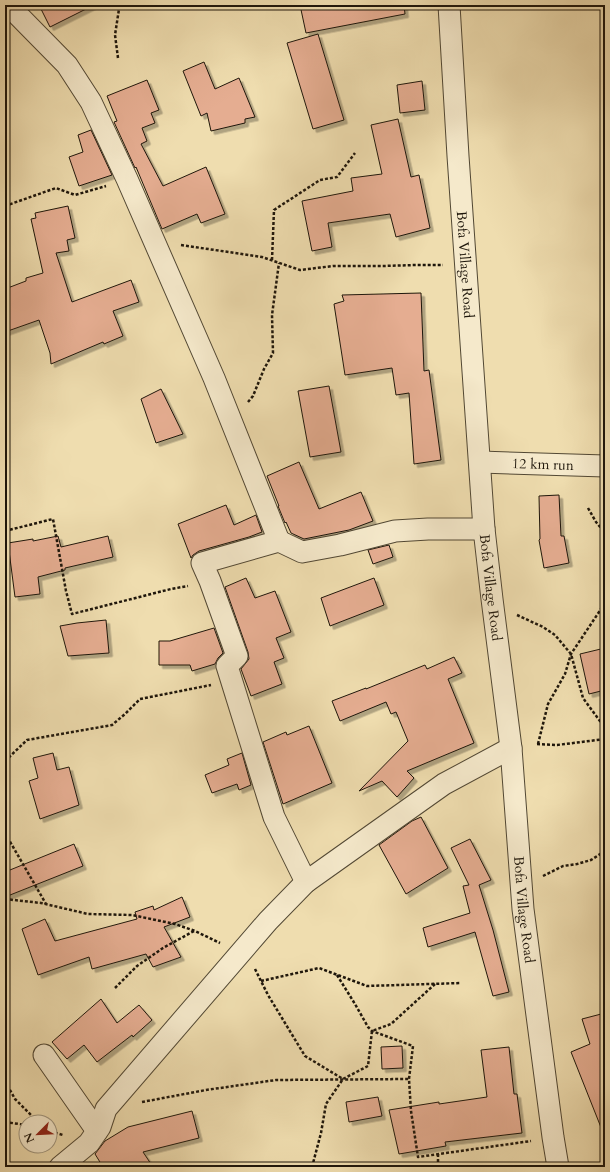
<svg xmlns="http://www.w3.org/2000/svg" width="610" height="1172" font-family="Cardo,serif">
<defs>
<filter id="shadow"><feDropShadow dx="3.5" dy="3.5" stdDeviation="0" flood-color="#0004"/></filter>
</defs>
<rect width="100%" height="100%" fill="#efddaf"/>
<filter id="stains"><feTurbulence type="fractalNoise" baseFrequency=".005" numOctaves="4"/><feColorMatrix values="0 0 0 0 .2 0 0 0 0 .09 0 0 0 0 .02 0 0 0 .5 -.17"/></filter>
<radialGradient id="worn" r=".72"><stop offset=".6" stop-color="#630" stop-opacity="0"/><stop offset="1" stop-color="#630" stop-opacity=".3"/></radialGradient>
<g fill="#e5ad91" stroke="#1e160b" filter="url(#shadow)">
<polygon points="39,5 94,5 50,27"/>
<polygon points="300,5 404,5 405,14 306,33"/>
<polygon points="318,34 344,120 313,129 287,43"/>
<polygon points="204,62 215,89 239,78 255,117 245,119 245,123 211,131 207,113 201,116 183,71"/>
<polygon points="147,80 159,110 151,113 155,123 142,128 147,141 141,144 163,186 206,167 225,214 201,223 197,214 162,229 136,167 135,168 114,122 117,121 107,96"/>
<polygon points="422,81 425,110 400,113 397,85"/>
<polygon points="398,119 411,177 419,175 430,228 396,237 390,214 328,223 332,247 312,251 302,201 353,191 351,178 382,174 371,125"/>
<polygon points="91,130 112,175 79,186 69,157 83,152 78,135"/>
<polygon points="68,206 75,238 67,240 69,251 56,253 72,302 131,280 139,302 113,311 123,336 104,344 103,342 51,364 50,353 39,320 5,332 5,289 26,281 26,278 43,273 31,219 36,218 35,213"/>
<polygon points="421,293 424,371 429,370 441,460 414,464 409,393 396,395 392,368 345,375 334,304 344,301 342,295"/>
<polygon points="329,386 341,452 310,457 298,391"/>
<polygon points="161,389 183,434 156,443 141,399"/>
<polygon points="299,462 319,509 361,492 373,521 349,530 304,539 291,533 286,522 285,523 278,506 279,506 267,476"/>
<polygon points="559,495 561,536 564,536 569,563 544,568 539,540 540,539 539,496"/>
<polygon points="226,505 234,525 256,515 262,532 249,537 199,551 193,555 191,558 178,524"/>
<polygon points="58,536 61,547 108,536 113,557 65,568 65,570 38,577 40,594 15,597 8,543 33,539 33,541"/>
<polygon points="389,545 393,557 373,564 368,550"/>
<polygon points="246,578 255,598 275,591 291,632 276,638 284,658 274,662 282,684 251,696 241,669 249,659 248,652 225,587"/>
<polygon points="374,578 384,605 330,626 321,598"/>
<polygon points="106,620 109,653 68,656 60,626 77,623"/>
<polygon points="214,628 223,653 218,658 215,664 192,671 190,665 159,665 159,641 170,641"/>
<polygon points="605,648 605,690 589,694 580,654"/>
<polygon points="454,657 462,673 448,679 474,743 407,771 414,778 397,797 382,781 359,791 408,741 396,712 391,714 386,702 340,721 332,701 366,688 366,689 425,665 427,669"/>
<polygon points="309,726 332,783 283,804 263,742 286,732 287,735"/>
<polygon points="53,753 57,770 69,767 79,805 40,819 29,781 38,778 33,758"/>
<polygon points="242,753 251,785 239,790 237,784 212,793 205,775 229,765 227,759"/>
<polygon points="421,817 448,868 406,894 379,845 412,821"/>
<polygon points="470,839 491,880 479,885 493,930 509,992 493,996 475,932 428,947 423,928 470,913 463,886 469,885 451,848"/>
<polygon points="74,844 83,866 5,897 5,872"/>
<polygon points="182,897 190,917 164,927 181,957 153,967 146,954 92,969 89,957 38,975 22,929 45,919 55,941 137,919 135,912 153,906 154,910"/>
<polygon points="101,999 117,1023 139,1005 152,1020 133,1037 132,1035 97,1062 84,1045 67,1059 52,1042"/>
<polygon points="605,1013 605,1135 604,1135 571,1052 590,1044 582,1019"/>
<polygon points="402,1046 403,1068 382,1069 381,1047"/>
<polygon points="509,1047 514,1094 517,1094 522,1133 445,1142 446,1146 399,1154 389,1110 439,1102 439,1104 487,1097 481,1050"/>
<polygon points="378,1097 382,1116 349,1122 346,1102"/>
<polygon points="192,1111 199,1138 143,1152 153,1167 103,1167 95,1154 105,1141 128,1127"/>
</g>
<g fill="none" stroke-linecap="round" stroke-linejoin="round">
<defs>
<g id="street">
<polyline points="8,5 67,65 91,102 127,179 214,378 279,541"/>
<path id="s1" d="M449 5 458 156 484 529 492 599 511 748 523 909 553 1137 558 1167"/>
<path id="s2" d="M480 462 605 466"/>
<polyline points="306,882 274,817 227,666 237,656 210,581 202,563 279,541 302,552 340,545 395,531 428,529 484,529"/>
<polyline points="44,1055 97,1131"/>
<polyline points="60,1167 89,1143 100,1127 106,1109 268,921 306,882 444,784 511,748"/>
</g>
</defs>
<use href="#street" stroke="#524834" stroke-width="23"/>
<g stroke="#1e160b" stroke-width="2.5" stroke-dasharray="3 2" stroke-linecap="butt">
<polyline points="118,58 115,35 119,9 118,5"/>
<polyline points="5,206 56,188 75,195 106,186"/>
<polyline points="181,245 262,257 300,270 333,266 383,266 415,265 443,265"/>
<polyline points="272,260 274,210 320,180 337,177 355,153"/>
<polyline points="248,402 253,396 264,369 273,353 272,315 279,263"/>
<polyline points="588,508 596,522 605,533"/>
<polyline points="5,531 53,519 66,591 72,614 171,589 188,586"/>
<polyline points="517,615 543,627 555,635 571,654 583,698 605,728"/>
<polyline points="537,744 557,745 605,739"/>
<polyline points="538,744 548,704 565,674 571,654 605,603"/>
<polyline points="5,761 27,740 112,725 125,714 140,699 211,685"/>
<polyline points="5,833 46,904"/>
<polyline points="543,876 563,866 577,864 591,860 605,851"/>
<polyline points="5,899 41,903 88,914 132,915 175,924 195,931 220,943"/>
<polyline points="255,969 268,995 305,1056 343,1079"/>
<polyline points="337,975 355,1004 368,1027 372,1031 413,1046 409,1079 411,1111 418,1157 531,1141"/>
<polyline points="261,981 319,968 367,986 461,983"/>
<polyline points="115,988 137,966 163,948 194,931"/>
<polyline points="5,1081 15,1099 38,1122"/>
<polyline points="142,1102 206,1090 276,1080 409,1079"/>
<polyline points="5,1122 26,1125"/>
<polyline points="50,1131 63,1135"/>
<polyline points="438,1154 438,1167"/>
<polyline points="312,1167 321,1133 326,1104 343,1079 368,1066 372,1031 391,1024 435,984"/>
</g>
<use href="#street" stroke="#f5e9cb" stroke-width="21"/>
</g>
<g text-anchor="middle" stroke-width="3" stroke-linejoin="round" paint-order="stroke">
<g font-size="14" fill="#1e160b" stroke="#f5e9cb">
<text dy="5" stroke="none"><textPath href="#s1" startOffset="260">Bofa Village Road</textPath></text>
<text dy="5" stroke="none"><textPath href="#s2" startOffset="63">12 km run</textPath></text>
<text dy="5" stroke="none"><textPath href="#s1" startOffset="584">Bofa Village Road</textPath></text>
<text dy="5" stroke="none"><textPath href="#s1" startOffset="908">Bofa Village Road</textPath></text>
</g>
</g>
<rect width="610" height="1172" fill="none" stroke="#efddaf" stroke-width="20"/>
<rect x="6" y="6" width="598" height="1160" fill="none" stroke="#1e160b" stroke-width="2"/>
<rect x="10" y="10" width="590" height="1152" fill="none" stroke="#1e160b"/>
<g transform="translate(38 1134) rotate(246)"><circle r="19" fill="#f5e9cb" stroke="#9f957e"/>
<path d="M0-3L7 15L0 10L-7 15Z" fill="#8f2418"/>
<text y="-6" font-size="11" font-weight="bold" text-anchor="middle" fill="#1e160b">N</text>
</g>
<rect width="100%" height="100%" filter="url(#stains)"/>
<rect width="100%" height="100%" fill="url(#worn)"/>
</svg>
